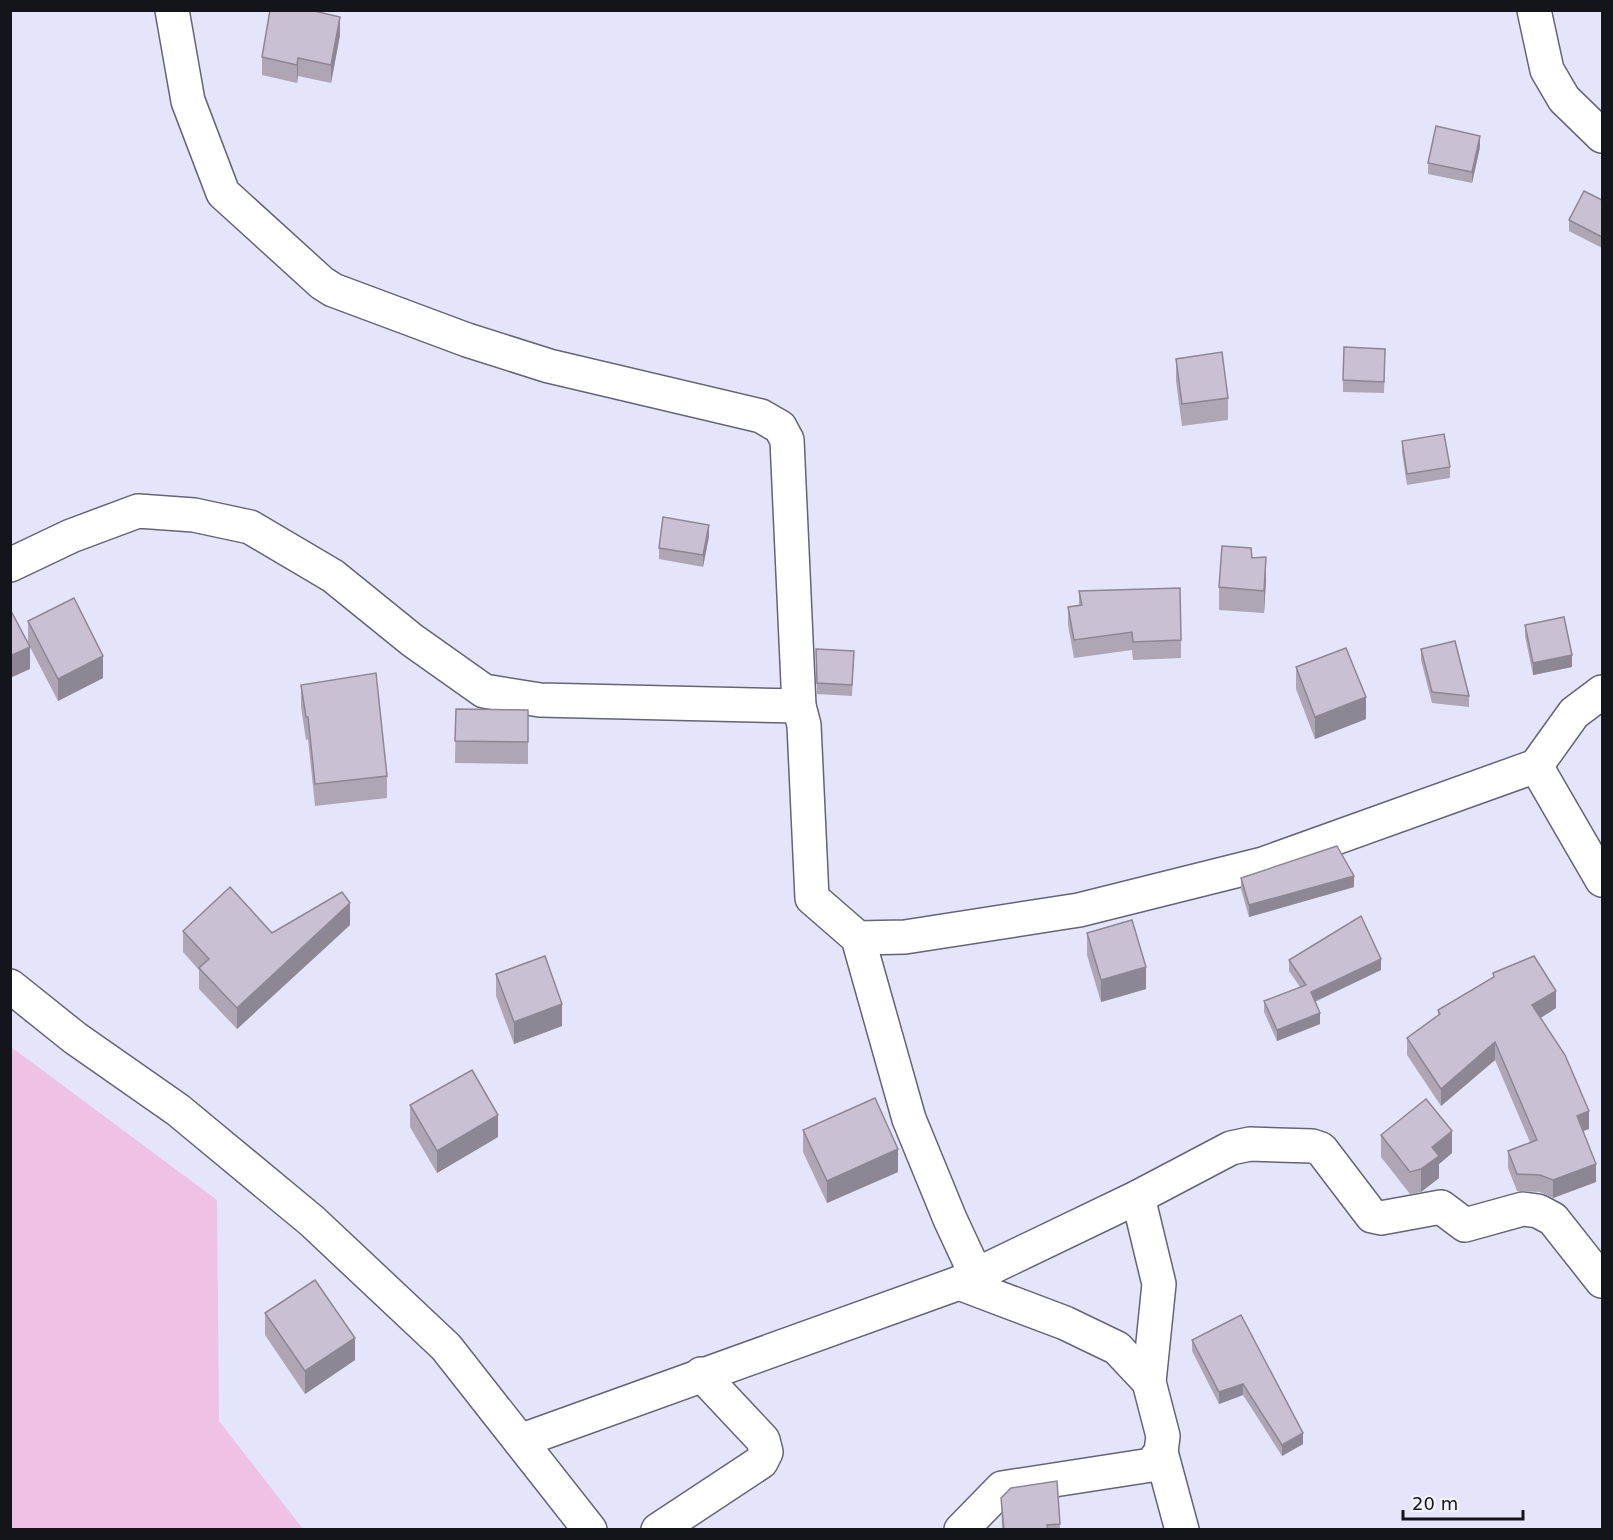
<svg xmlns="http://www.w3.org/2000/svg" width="1613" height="1540" font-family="'DejaVu Sans',sans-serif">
<rect width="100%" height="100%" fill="#e4e4fa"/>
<polygon fill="#eec1e5" points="11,1047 217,1200 219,1421 303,1529 11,1529"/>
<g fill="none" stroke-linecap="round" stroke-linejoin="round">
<defs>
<g id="minor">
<polyline points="172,10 188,101 223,193 322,283 333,290 467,340 549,366 761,416 780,427 787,440 799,706 804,725 812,898 858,938 909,1119 950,1219 976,1275"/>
<polyline points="1534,10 1547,70 1564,99 1602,136"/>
<polyline points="10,565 71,536 138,511 194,515 250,527 333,576 412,640 484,691 540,700 799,706"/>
<polyline points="1536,766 1602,880"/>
<polyline points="858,938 905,937 1079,910 1263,864 1536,766 1574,713 1602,692"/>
<polyline points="10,986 75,1038 178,1110 312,1221 446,1347 590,1530"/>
<polyline points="959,1283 1065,1323 1117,1348 1149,1382"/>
<polyline points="520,1441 959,1283 1138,1197 1231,1148 1250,1144 1312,1146 1321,1149 1372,1216 1381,1218 1441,1207 1465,1225 1523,1209 1538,1211 1553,1219 1602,1281"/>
<polyline points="1161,1452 1182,1530"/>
<polyline points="658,1530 761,1462 766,1452 763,1440 701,1374"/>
<polyline points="961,1530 1002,1488 1151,1465 1161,1452 1163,1436 1149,1382 1159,1284 1138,1197"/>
</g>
</defs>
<use href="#minor" stroke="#646477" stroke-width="36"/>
<use href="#minor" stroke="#fff" stroke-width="33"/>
</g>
<g fill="#aea5b5">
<polygon points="340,35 331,83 298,76 297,83 262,75 262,57"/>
<polygon points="1480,147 1472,183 1428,174 1428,163"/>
<polygon points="1602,200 1602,248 1569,231 1569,220"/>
<polygon points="1176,359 1228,398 1228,420 1182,426 1176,381"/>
<polygon points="1385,360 1384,393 1343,392 1343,380"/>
<polygon points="1402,441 1450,467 1450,478 1407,485 1402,452"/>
<polygon points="709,536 703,567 659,559 659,548"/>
<polygon points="1252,558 1266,580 1264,613 1219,610 1219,587"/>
<polygon points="1079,591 1181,640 1181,658 1133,660 1132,650 1074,658 1068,625 1068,607 1079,606"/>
<polygon points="28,621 103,678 58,701 30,647 30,669 28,643"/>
<polygon points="1525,625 1572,667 1533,675 1525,636"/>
<polygon points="816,649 854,651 852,696 817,694"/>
<polygon points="1421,649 1469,696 1469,707 1432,703 1421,660"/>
<polygon points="1296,667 1366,719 1315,739 1296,689"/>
<polygon points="301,685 387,776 387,798 315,806 308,739 306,740 301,707"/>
<polygon points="456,709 528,710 528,764 455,763"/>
<polygon points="1241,878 1354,887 1249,917 1241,889"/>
<polygon points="350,925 237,1029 199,989 199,970 183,952 183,931 272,933"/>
<polygon points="1087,933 1146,989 1101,1002 1087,955"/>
<polygon points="1289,960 1381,970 1315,1002 1320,1024 1277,1041 1264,1012 1264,1001 1300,987 1289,971"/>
<polygon points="1493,973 1556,1008 1541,1018 1589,1129 1583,1131 1596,1182 1553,1198 1540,1192 1517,1191 1508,1168 1508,1151 1530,1142 1495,1060 1441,1106 1407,1055 1407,1038 1438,1016 1438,1010 1493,978"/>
<polygon points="496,974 562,1026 514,1044 496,996"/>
<polygon points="410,1105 498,1137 437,1173 410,1127"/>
<polygon points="803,1130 898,1172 827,1203 803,1152"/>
<polygon points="1381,1135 1452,1153 1439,1164 1439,1178 1421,1192 1410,1194 1381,1157"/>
<polygon points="265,1313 355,1360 305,1394 265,1335"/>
<polygon points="1241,1315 1303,1444 1282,1456 1243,1395 1219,1404 1192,1351 1192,1340"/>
<polygon points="1001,1498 1060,1524 1060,1530 1002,1530"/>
</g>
<g fill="#8d8694">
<polygon points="340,17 340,35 331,83 331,65"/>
<polygon points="298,58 298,76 297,83 297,65"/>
<polygon points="1480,136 1480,147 1472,183 1472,172"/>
<polygon points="709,525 709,536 703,567 703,555"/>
<polygon points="1266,557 1266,580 1264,613 1264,591"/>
<polygon points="30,647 30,669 10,678 10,656"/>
<polygon points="1572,655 1572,667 1533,675 1533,663"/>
<polygon points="103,656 103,678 58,701 58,679"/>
<polygon points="1366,697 1366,719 1315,739 1315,717"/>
<polygon points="1354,876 1354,887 1249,917 1249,905"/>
<polygon points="350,903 350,925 237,1029 237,1008"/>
<polygon points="1381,959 1381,970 1311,1003 1311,992"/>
<polygon points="1146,967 1146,989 1101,1002 1101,980"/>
<polygon points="1556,991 1556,1008 1532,1023 1532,1005"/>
<polygon points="562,1004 562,1026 514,1044 514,1022"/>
<polygon points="1320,1013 1320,1024 1277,1041 1277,1030"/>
<polygon points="1495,1042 1495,1060 1441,1106 1441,1089"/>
<polygon points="1589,1111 1589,1129 1577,1133 1577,1116"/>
<polygon points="498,1115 498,1137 437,1173 437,1151"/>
<polygon points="1452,1131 1452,1153 1439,1164 1439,1178 1421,1192 1421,1169 1432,1147"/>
<polygon points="898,1149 898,1172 827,1203 827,1181"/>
<polygon points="1596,1164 1596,1182 1553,1198 1553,1180"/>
<polygon points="355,1338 355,1360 305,1394 305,1371"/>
<polygon points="1243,1384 1243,1395 1219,1404 1219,1392"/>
<polygon points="1303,1433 1303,1444 1282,1456 1282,1445"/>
</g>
<g fill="#cac0d3" stroke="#8d8694" stroke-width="1.5">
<polygon points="270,10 310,10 340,17 331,65 298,58 297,65 262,57"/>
<polygon points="1436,126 1480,136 1472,172 1428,163"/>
<polygon points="1584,191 1602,200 1602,237 1569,220"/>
<polygon points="1344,347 1385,349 1384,382 1343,380"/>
<polygon points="1222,352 1228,398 1182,404 1176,359"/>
<polygon points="1444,434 1450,467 1407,474 1402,441"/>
<polygon points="663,517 709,525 703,555 659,548"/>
<polygon points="1222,546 1251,548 1252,558 1266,557 1264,591 1219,587"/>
<polygon points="1180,588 1181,640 1133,642 1132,632 1074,640 1068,607 1082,605 1079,591"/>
<polygon points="74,598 103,656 58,679 28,621"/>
<polygon points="10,609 30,647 10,656"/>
<polygon points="1564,617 1572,655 1533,663 1525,625"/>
<polygon points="1455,641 1469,696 1432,692 1421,649"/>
<polygon points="1346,648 1366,697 1315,717 1296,667"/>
<polygon points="816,649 854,651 852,685 817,683"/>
<polygon points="376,673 387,776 315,784 308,717 306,717 301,685"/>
<polygon points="456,709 528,710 528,742 455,741"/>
<polygon points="1337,846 1354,876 1249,905 1241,878"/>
<polygon points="230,887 272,933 342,892 350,903 237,1008 199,968 209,959 183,931"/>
<polygon points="1361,916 1381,959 1311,992 1320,1013 1277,1030 1264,1001 1306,985 1289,960"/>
<polygon points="1132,920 1146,967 1101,980 1087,933"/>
<polygon points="545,956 562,1004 514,1022 496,974"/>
<polygon points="1534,956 1556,991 1532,1005 1565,1055 1589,1111 1577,1116 1596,1164 1553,1180 1540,1175 1517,1174 1508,1151 1537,1140 1495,1042 1441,1089 1407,1038 1440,1014 1438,1010 1494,977 1493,973"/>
<polygon points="472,1070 498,1115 437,1151 410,1105"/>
<polygon points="875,1098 898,1149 827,1181 803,1130"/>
<polygon points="1426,1099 1452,1131 1432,1147 1439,1156 1421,1169 1410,1172 1381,1135"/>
<polygon points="315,1280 355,1338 305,1371 265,1313"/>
<polygon points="1241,1315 1303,1433 1282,1445 1243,1384 1219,1392 1192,1340"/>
<polygon points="1057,1481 1060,1524 1047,1525 1048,1530 1004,1530 1001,1498 1011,1488"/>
</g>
<rect width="1613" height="1540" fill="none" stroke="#14141b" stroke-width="24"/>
<path d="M1403 1510v9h120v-9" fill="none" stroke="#14141b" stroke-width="3"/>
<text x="1412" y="1510" font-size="18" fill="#14141b" stroke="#f3f3fc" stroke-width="4.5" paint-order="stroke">20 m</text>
</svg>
